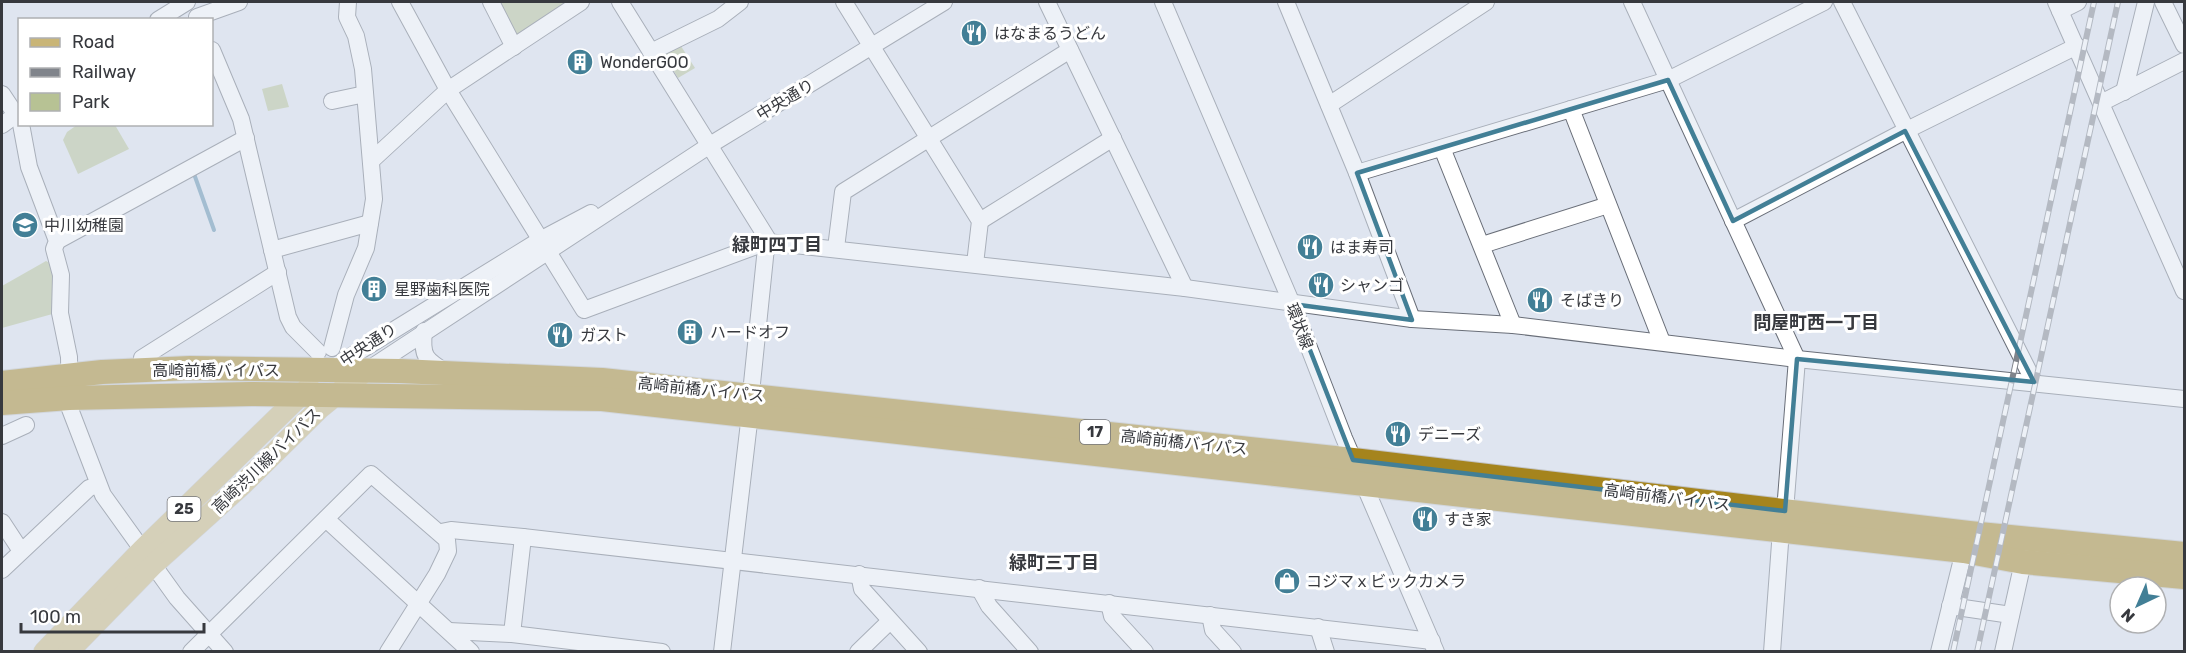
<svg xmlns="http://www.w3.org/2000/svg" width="2186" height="653" font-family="Rubik,'Noto Sans JP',sans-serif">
<rect width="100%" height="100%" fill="#dfe5f0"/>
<g fill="#b7c294">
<polygon points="497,2 572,2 519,37 513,34"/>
<polygon points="679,43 695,68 678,78 664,55 670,47"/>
<polygon points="282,84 289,107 268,111 262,89"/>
<polygon points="77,125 115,125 129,149 78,174 63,140 67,132"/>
<polygon points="46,261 52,264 56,313 2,328 2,286"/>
</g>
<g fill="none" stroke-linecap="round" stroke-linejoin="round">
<polyline stroke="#5c8dab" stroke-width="4" points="193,171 214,230"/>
<defs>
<g id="minor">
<polyline points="400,2 448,90 584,310 767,242 1185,288 1412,319 1513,325 1797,359 2184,399"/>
<polyline points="491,2 514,47"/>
<polyline points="620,2 767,238 751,393"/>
<polyline points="844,2 980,221 975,264"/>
<polyline points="1047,2 1185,288"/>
<polyline points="1163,2 1292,304 1344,438 1436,652"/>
<polyline points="1286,2 1357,173 1412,319"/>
<polyline points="1632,2 1797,359 1785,511"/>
<polyline points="1842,2 2034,382"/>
<polyline points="2056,2 2184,291"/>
<polyline points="2163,2 2184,45"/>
<polyline points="2060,11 2078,2"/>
<polyline points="197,17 239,2"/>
<polyline points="158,20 187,2"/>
<polyline points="212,50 241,119 288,317 293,327 318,352"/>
<polyline points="651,52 718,19 740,2"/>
<polyline points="2124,92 2146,2"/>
<polyline points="2,94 20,121"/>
<polyline points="332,101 365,94"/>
<polyline points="2101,103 2184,61"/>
<polyline points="1329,105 1486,2"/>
<polyline points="1571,109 1662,342"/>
<polyline points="21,124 29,167 57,241 54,249 61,275 60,313 69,357 70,409 103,495 177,598 225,652"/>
<polyline points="2,125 17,114"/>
<polyline points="1442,148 1513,325"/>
<polyline points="371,161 448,90 581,2"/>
<polyline points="1357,173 1668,80 1824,2"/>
<polyline points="980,221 1113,138"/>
<polyline points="1733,221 1905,131 2077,46"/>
<polyline points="57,241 246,138"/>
<polyline points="1482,245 1608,205"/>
<polyline points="836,248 843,192 1070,50"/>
<polyline points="272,250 370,223"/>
<path d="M424 331C421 357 426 360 447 373"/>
<polyline points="332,348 346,295 366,248 374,199 363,69 356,36 347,17 348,2"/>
<polyline points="142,369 142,358 278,272"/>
<polyline points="329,370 540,240 591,213"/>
<polyline points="366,371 710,145 944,2"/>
<polyline points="2,436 26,425"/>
<polyline points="326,519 471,652"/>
<polyline points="2,522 21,551"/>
<polyline points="441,532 451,530 523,537 1432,641"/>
<polyline points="2,570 89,488 98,485"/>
<polyline points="859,574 862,589 919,652"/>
<polyline points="979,588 989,606 1030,652"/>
<polyline points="1109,603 1112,616 1145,652"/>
<polyline points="1950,606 2011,615"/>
<polyline points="1210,615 1213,630 1233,652"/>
<polyline points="1318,627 1326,652"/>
<polyline points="449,631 512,634 662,652"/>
<polyline points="512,634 523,537"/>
<polyline points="191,652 371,474 447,540 448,551 437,574 388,652"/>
<polyline points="722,652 750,414"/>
<polyline points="858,652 890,621"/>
<polyline points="1772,652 1781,530"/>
<polyline points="1939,652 1964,551"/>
<polyline points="2003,652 2023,562"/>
</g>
<g id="major">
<polyline points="44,652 142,550 309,387"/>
<polyline points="68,652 153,565 243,484 320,408 364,372"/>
</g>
<g id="highway">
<polyline points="2,383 102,372 190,368 400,371 602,380 1353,460 1969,533 2184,554"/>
<polyline points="2,403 69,398 251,394 602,399 1964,551 2023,562 2184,577"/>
</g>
</defs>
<use href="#minor" stroke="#696e78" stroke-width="18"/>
<use href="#major" stroke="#c3c4c5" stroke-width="22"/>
<use href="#highway" stroke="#c3c4c5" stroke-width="26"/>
<use href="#minor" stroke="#fff" stroke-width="16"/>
<use href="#major" stroke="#c9b577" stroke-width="21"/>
<use href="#highway" stroke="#a5841d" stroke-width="24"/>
<defs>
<g id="rail">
<polyline points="1953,652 2094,2"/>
<polyline points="1977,652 2118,2"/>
</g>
</defs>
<use href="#rail" stroke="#80848b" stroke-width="6"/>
<use href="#rail" stroke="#fff" stroke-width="4" stroke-dasharray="11" stroke-linecap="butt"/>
</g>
<path d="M0 0H2186V653H0ZM1668 80 1733 221 1905 131 2034 382 1797 359 1785 511 1353 460 1292 304 1412 320 1357 173Z" fill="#dfe5f0" fill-opacity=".55" fill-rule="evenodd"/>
<path fill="none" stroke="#427f96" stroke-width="4.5" stroke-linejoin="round" d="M1668 80 1733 221 1905 131 2034 382 1797 359 1785 511 1353 460 1292 304 1412 320 1357 173Z"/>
<defs>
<symbol id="restaurant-disc" viewBox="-11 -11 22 22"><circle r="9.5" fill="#427f96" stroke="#fff"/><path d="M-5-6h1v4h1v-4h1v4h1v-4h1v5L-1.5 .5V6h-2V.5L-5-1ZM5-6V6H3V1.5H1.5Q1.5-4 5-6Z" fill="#fff"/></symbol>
<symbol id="building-disc" viewBox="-11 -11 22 22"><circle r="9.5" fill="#427f96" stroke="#fff"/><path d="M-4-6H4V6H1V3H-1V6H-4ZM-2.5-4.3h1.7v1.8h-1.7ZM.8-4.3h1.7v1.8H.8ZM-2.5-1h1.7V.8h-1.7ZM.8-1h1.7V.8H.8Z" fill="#fff"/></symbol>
<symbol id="school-disc" viewBox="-11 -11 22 22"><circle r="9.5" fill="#427f96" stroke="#fff"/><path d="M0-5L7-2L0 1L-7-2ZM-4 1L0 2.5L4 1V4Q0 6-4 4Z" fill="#fff"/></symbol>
<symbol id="shop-disc" viewBox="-11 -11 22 22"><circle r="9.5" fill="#427f96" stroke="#fff"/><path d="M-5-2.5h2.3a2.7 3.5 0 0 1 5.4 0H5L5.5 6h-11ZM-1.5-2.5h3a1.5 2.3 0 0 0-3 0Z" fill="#fff"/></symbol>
</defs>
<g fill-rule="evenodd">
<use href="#restaurant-disc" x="959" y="18" width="30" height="30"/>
<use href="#building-disc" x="565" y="47" width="30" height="30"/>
<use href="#school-disc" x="10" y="210" width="30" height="30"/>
<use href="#restaurant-disc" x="1295" y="232" width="30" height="30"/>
<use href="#restaurant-disc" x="1306" y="270" width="30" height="30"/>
<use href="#building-disc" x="359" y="274" width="30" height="30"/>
<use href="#restaurant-disc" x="1525" y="285" width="30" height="30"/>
<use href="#building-disc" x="675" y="317" width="30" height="30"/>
<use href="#restaurant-disc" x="545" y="320" width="30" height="30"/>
<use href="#restaurant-disc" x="1383" y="419" width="30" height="30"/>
<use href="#restaurant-disc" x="1410" y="504" width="30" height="30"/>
<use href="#shop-disc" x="1272" y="566" width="30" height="30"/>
</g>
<g text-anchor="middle" stroke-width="6" stroke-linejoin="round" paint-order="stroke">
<g fill="#fff" stroke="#737478" stroke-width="1.5">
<rect x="1080" y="420" width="30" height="24" rx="4.5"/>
<rect x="167.5" y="497" width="33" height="24" rx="4.5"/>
</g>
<g font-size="15" font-weight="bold" fill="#37393e">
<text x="1095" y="437">17</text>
<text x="184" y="514">25</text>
</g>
<g font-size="16" fill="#37393e" stroke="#fff" text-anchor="start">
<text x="994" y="39">はなまるうどん</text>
<text x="600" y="68">WonderGOO</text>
<text x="44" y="231">中川幼稚園</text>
<text x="1330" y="253">はま寿司</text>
<text x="1340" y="291">シャンゴ</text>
<text x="394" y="295">星野歯科医院</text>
<text x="1560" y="306">そばきり</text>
<text x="710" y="338">ハードオフ</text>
<text x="580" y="341">ガスト</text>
<text x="1418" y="440">デニーズ</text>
<text x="1444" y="525">すき家</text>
<text x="1306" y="587">コジマｘビックカメラ</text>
</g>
<g font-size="16" fill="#37393e" stroke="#fff">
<text transform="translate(785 99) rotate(-31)" y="6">中央通り</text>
<text transform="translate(1300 326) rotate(69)" y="6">環状線</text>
<text transform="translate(368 344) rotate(-33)" y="6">中央通り</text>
<text x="216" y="376">高崎前橋バイパス</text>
<text transform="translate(701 389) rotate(6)" y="6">高崎前橋バイパス</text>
<text transform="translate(1184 442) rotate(6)" y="6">高崎前橋バイパス</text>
<text transform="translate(266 460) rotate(-44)" y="6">高崎渋川線バイパス</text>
<text transform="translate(1667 497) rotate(7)" y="6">高崎前橋バイパス</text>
</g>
<g font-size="18" font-weight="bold" fill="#37393e" stroke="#fff">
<text x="777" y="251">緑町四丁目</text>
<text x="1816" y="329">問屋町西一丁目</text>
<text x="1054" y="569">緑町三丁目</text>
</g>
</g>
<rect width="2186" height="653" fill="none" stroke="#37393e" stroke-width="6"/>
<rect x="18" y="18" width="195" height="108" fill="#ffffff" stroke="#afb0b2" stroke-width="1.5"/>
<rect x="30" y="38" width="30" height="9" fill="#c9b577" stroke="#afb0b2" stroke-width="1.5"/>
<text x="72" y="48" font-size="18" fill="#37393e">Road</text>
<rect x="30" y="68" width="30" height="9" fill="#80848b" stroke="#afb0b2" stroke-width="1.5"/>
<text x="72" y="78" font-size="18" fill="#37393e">Railway</text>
<rect x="30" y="93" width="30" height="18" fill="#b7c294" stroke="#afb0b2" stroke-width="1.5"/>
<text x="72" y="108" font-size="18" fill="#37393e">Park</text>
<g transform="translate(2138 605) rotate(224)"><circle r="28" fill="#ffffff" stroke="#afb0b2" stroke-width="1.5"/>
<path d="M0-4.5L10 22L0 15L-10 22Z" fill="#427f96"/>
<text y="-9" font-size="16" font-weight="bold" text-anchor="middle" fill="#37393e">N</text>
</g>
<path d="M21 623v9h183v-9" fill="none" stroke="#37393e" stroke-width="3"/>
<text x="30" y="623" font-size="18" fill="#37393e" stroke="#ffffff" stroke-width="4.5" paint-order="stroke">100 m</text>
</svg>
